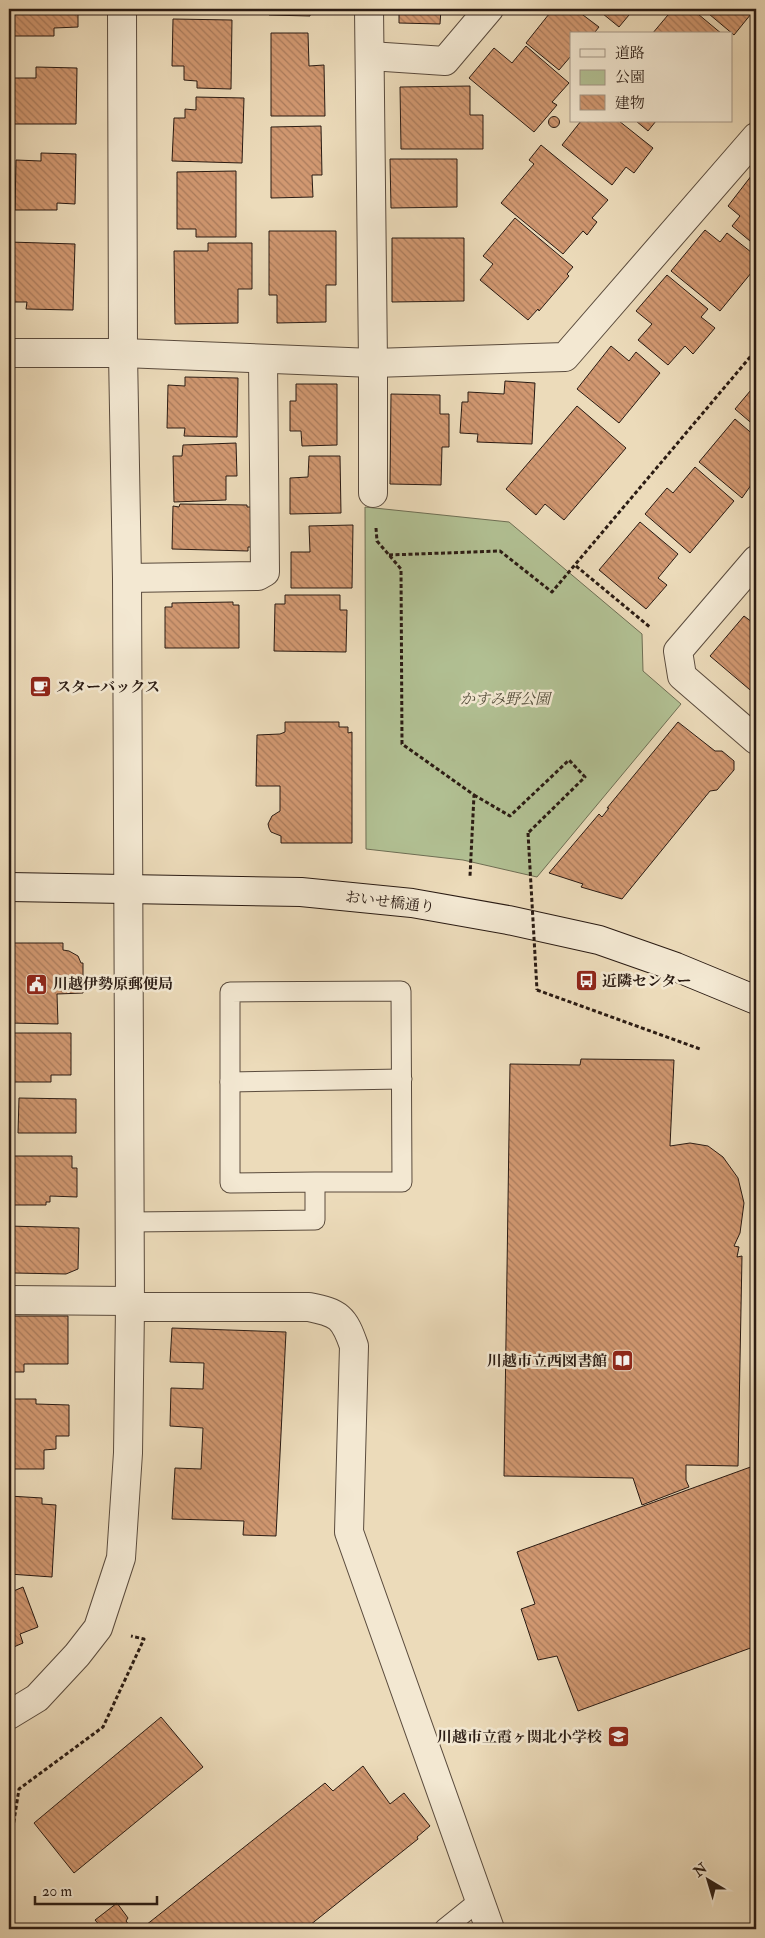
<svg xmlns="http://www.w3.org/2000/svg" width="765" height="1938" font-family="'IM FELL Double Pica','Noto Serif JP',serif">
<defs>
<pattern id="building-back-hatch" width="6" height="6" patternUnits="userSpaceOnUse" patternTransform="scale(1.25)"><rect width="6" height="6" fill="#d19871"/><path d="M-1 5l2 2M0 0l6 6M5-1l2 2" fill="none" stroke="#aa7b5c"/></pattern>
</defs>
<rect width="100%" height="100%" fill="#ecdbba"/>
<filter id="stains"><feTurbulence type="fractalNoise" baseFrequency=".004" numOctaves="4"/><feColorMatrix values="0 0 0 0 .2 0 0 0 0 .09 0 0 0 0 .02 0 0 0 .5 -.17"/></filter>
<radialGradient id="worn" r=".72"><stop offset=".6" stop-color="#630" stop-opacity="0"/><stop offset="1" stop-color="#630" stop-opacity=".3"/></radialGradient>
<polygon fill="#b2c194" stroke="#6e6e54" points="365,507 509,522 642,634 643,671 681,704 537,877 463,860 366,849"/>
<g fill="url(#building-back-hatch)" stroke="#2a1b13">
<polygon points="11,9 78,9 78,27 54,28 54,36 11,36"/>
<polygon points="269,9 310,9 310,16 269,15"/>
<polygon points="392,9 441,9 440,24 399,23 399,12 392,13"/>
<polygon points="553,9 575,9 599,27 595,32 598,34 571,34 571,56 559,70 526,43"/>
<polygon points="597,9 634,9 619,27"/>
<polygon points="673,9 692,9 722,34 652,34"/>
<polygon points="703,9 747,9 746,10 751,14 734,35"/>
<polygon points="173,19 232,20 231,89 197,88 197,81 184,80 184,66 172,66"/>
<polygon points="271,33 308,33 309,66 324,65 325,116 271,116"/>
<polygon points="526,46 569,83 552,102 557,105 534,132 469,78 494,48 512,63"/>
<polygon points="36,67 77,68 76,124 11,124 11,78 36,78"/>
<polygon points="470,86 470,115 483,115 483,149 401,149 400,87"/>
<polygon points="196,97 244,98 242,163 172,161 174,118 185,118 185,109 196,110"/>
<circle cx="554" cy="122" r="5.5"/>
<polygon points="581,121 619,121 653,148 634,173 626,167 612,185 562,145"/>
<polygon points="636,121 656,121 648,131"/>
<polygon points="321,126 322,175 312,175 313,197 271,198 271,127"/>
<polygon points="541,145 608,200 592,218 597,222 587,235 583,231 563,254 501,203 534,164 529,160"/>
<polygon points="41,153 76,154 75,204 57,203 57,210 15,210 16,160 41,161"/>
<polygon points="390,159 457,159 457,207 391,208"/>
<polygon points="236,171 236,237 196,237 196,229 177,229 177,172"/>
<polygon points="755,171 756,172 756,246 732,226 740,216 728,206"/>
<polygon points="515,218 573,267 567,274 569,276 539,311 538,309 528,320 480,280 493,264 483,256"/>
<polygon points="705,230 720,242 727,233 756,256 756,267 720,311 671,271"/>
<polygon points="269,231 336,231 336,285 326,285 326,322 277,323 277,295 269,295"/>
<polygon points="392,238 464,238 464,301 392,302"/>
<polygon points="9,242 75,244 73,310 26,309 27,302 9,302"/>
<polygon points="208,243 252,243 252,289 238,289 238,323 175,324 174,251 208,251"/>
<polygon points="667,275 708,309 701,317 715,328 693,354 685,346 668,365 638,340 652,324 636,311"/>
<polygon points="611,346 629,361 636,352 660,373 619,423 577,389"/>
<polygon points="185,377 238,378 237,437 184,436 185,428 167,428 168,385 185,386"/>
<polygon points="505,381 535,383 532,444 477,442 478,434 460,433 462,402 468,402 468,392 504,394"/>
<polygon points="296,384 337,384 337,445 302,446 301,431 290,431 290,401 296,401"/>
<polygon points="756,384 756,427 735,409"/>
<polygon points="391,394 440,395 440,414 449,414 449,447 442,447 441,485 390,484"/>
<polygon points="577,406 626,448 564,520 545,504 536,515 506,489"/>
<polygon points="735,419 756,437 756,478 742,498 699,462"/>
<polygon points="236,443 237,476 226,476 226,500 174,502 173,456 182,456 183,445"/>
<polygon points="309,456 340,456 341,513 290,514 290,478 308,477"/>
<polygon points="695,467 734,501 690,553 645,514 667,488 673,493"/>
<polygon points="180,504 247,505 247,507 252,507 251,547 248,547 248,551 172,549 173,506 179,507"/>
<polygon points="640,522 678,554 658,578 667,585 646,609 599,570"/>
<polygon points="353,525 352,588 291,588 291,552 310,552 309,526"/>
<polygon points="285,595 340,595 340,610 347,610 346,652 274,651 275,604 285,604"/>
<polygon points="233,602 233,605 239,605 239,648 165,648 165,607 172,607 172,603"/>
<polygon points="744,616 756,625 756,695 710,656"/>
<polygon points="285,722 339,722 339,727 348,727 348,733 352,732 352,843 281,843 281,836 271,832 269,828 268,824 272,816 280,811 280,786 256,786 257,735 280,734 285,732"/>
<polygon points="678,722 715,751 722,751 734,761 734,770 717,790 710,791 622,899 581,887 583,884 549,873 599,814 602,817 609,808 607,808"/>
<polygon points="9,943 63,943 63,950 69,951 78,956 81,963 83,963 83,993 57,994 58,1024 9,1023"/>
<polygon points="9,1033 71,1033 71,1075 51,1075 51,1082 9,1082"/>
<polygon points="581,1059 674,1060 670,1146 690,1143 708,1146 723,1157 738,1178 744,1203 740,1233 734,1246 739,1247 737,1257 742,1256 738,1466 686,1465 686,1480 689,1487 642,1505 633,1478 504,1476 510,1064 580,1065"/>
<polygon points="19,1098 76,1099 76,1133 18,1133"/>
<polygon points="9,1156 72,1156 72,1168 77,1168 77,1197 50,1196 50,1202 46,1202 46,1205 9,1205"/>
<polygon points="9,1226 79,1228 78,1269 66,1274 14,1273 9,1270"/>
<polygon points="9,1316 68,1316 68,1364 24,1364 24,1372 9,1372"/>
<polygon points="172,1328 286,1332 276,1536 243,1535 244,1521 172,1519 175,1468 201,1469 203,1428 170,1426 171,1388 203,1389 204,1363 170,1362"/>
<polygon points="9,1399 36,1399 36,1404 69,1405 69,1436 56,1436 56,1449 44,1450 44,1469 9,1469"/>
<polygon points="756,1465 756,1646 578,1711 557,1656 538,1660 521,1609 535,1604 517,1552"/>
<polygon points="9,1496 42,1498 42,1504 56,1505 52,1577 9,1574"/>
<polygon points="23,1587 38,1627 20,1634 23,1643 9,1649 9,1593"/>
<polygon points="161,1717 203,1767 74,1873 34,1823"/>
<polygon points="363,1766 390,1804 404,1793 430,1826 417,1837 418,1839 305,1929 141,1929 325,1783 333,1791"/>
<polygon points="117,1903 128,1918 126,1921 132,1929 103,1929 95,1920"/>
</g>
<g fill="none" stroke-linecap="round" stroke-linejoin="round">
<defs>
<g id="lane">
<polyline points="230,1082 402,1079"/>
<polyline points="130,1222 315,1220 315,1182 230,1183 230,992 401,991 402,1182 315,1182"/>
<polyline points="444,1929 480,1900"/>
</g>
<g id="street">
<polyline points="369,9 373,363 373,493"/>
<polyline points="370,56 445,61 489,9"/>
<polyline points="9,353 123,353 373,363 565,357 756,137"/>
<polyline points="756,560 678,651 682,676 756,740"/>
<polyline points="127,578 258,576 265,572 263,359"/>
<polyline points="9,1300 129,1301"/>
<path d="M130 1307H309C339 1313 344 1317 354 1346L349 1532 490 1929"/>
<polyline points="9,1715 37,1698 77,1655 98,1628 121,1558 128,1453 130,1307 127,578 123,353 122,9"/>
</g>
<polyline id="secondary" points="9,887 301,892 412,903 508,920 599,940 676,967 756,1000"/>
</defs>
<use href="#lane" stroke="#5a4b3d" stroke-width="21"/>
<use href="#street" stroke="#5a4b3d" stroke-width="30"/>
<use href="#secondary" stroke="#2a1b13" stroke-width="30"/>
<g stroke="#2a1b13" stroke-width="3" stroke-dasharray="4 2.5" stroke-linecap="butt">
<polyline points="376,528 377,541 401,569 402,744 474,795 470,876"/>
<polyline points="389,555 500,551 552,592 756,350"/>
<polyline points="576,566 651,628"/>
<polyline points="474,795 510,816 569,760 585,777 528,833"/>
<polyline points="537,990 700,1049"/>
<polyline points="9,1848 10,1846 19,1789 103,1727 144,1639 131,1636"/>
</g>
<use href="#lane" stroke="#f3e8d2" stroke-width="19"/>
<use href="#street" stroke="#f3e8d2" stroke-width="28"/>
<use href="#secondary" stroke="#f3e8d2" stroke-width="28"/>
<polyline stroke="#2a1b13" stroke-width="3" stroke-dasharray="4 2.5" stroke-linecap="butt" points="528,833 537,990"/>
</g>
<defs>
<symbol id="cafe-square" viewBox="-11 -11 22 22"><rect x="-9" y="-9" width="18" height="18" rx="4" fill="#8f2418" stroke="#f3e8d2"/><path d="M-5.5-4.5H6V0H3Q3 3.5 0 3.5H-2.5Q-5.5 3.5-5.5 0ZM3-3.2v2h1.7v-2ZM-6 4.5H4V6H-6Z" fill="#fff"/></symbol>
<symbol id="bus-square" viewBox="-11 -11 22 22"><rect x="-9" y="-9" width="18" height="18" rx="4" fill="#8f2418" stroke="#f3e8d2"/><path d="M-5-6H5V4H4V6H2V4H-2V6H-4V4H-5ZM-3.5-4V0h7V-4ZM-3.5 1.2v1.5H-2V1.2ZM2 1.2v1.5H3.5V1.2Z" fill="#fff"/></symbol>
<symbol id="civic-square" viewBox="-11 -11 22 22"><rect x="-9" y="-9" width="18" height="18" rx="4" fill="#8f2418" stroke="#f3e8d2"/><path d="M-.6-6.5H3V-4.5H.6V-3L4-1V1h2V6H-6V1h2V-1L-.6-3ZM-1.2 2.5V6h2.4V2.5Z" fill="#fff"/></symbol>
<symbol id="library-square" viewBox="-11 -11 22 22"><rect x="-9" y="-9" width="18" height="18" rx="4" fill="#8f2418" stroke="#f3e8d2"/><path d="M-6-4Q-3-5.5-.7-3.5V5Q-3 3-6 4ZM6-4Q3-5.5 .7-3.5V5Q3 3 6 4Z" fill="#fff"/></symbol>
<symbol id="school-square" viewBox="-11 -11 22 22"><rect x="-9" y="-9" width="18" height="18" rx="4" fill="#8f2418" stroke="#f3e8d2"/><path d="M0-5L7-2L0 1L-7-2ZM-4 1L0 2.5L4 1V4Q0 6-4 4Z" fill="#fff"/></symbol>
</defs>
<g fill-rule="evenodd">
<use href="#cafe-square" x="28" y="674" width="25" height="25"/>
<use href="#bus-square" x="574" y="968" width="25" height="25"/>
<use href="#civic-square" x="24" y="972" width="25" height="25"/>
<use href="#library-square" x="610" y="1348" width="25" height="25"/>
<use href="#school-square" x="606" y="1724" width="25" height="25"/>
</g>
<g text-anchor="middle" stroke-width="5" stroke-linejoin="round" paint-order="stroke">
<g font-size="15" font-weight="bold" fill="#2a1b13" stroke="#f3e8d2" text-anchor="start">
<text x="56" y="692">スターバックス</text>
<text x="602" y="986">近隣センター</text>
<text x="53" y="989">川越伊勢原郵便局</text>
<text x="607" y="1366" text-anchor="end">川越市立西図書館</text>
<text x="602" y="1742" text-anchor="end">川越市立霞ヶ関北小学校</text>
</g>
<g font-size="15" font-style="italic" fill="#534d3a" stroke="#f3e8d2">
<text x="505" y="704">かすみ野公園</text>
</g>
<g font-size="15" fill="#2a1b13" stroke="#f3e8d2">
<text transform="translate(390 902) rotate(7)" y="5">おいせ橋通り</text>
</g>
</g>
<rect width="765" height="1938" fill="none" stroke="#ecdbba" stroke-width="30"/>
<rect x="10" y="10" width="745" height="1918" fill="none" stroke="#2a1b13" stroke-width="2.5"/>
<rect x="15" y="15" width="735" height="1908" fill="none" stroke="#2a1b13"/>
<rect x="570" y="32" width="162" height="90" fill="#f3e8d2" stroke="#a39686"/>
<rect x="580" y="49" width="25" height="8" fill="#f3e8d2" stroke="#a39686"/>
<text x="615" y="58" font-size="15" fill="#2a1b13">道路</text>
<rect x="580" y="70" width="25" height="15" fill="#b2c194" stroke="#a39686"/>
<text x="615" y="82" font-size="15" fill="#2a1b13">公園</text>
<rect x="580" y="95" width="25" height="15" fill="url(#building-back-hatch)" stroke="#a39686"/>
<text x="615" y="108" font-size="15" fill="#2a1b13">建物</text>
<g transform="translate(708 1880) rotate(322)" stroke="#f3e8d2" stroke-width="4" paint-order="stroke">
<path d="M0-4L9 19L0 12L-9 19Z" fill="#2a1b13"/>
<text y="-8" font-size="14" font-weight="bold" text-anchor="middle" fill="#2a1b13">N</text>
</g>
<path d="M35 1896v8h122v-8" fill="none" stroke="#2a1b13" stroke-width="2.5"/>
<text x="42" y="1896" font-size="15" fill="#2a1b13" stroke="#f3e8d2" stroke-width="4" paint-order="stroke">20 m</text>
<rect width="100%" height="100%" filter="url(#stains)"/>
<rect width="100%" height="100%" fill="url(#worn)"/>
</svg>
